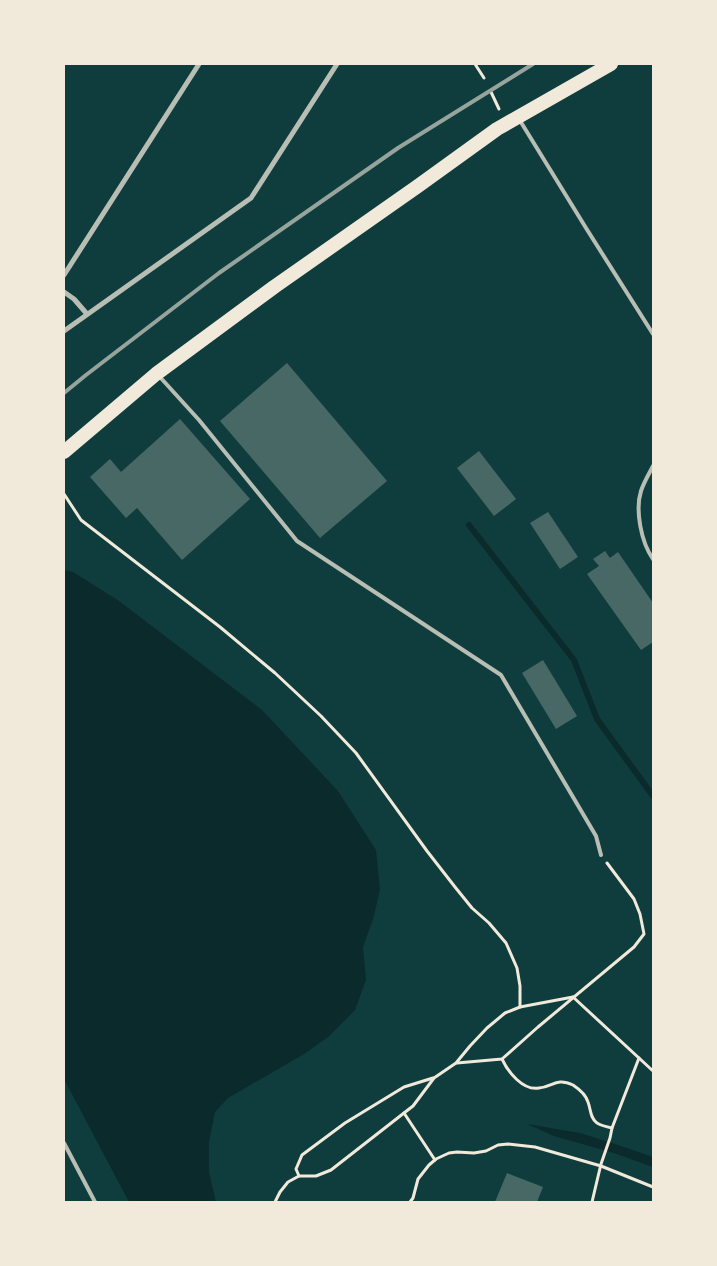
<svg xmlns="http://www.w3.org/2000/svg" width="717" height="1266" font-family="Jost,sans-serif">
<rect width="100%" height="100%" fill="#0f3d3e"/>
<g fill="#0a2a2b">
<polygon points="64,570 73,572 119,601 262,710 338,791 376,850 380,890 373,919 363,947 366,980 355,1010 328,1037 304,1054 228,1098 215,1112 209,1142 209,1172 216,1202 129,1202 64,1079"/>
<polygon points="527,1124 580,1133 618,1145 653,1157 653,1167 614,1153 554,1136"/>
</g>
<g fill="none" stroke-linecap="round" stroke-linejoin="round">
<polyline stroke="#0a2a2b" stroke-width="6" points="469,525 574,660 597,719 653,796"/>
</g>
<g fill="#486865">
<polygon points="287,363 387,481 320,538 220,421"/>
<polygon points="180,419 250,499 182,560 137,508 126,518 90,477 110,459 121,472"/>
<polygon points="479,451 516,499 494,516 457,468"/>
<polygon points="548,512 578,557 560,569 530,523"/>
<polygon points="605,551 610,558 618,552 653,603 653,642 641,650 587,574 599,566 593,559"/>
<polygon points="543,660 577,716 556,729 522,673"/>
<polygon points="507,1173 543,1187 537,1202 495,1202"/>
</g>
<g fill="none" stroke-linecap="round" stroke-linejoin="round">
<g stroke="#f1e9da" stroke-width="3">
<polyline points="475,64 484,78"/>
<polyline points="491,92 499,109"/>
<polyline points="64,494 81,520 220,627 275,673 321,716 356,753 427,851 455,887 472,908 489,923 506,943 517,968 520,986 520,1007"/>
<polyline points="573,997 653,1071"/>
<path d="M502 1059C508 1072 523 1091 539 1088 553 1087 556 1077 573 1085 579 1089 586 1095 588 1102 591 1110 590 1118 597 1123 602 1126 607 1127 612 1128"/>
<polyline points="457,1063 502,1059 538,1027 634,947 644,934 640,914 634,899 607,863"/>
<polyline points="404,1113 435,1160"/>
<polyline points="299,1176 296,1169 302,1155 345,1123 404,1087 433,1078"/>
<polyline points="275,1202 280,1192 288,1182 299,1176 316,1176 331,1170 404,1113 413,1106 434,1078 456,1063 470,1046 487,1028 505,1013 520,1007 573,997"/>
<polyline points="410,1202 413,1198 418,1179 429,1165 436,1159 449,1153 457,1152 474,1153 486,1151 498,1145 508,1144 535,1147 601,1166 653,1187"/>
<polyline points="592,1202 601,1164 610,1138 612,1128 639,1058"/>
</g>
<g stroke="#b8beb3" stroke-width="4">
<polyline points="519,119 586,228 653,334"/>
<polyline points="159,376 199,420 297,541 501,675 596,836 601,855"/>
<path d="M653 466C649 474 644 482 641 491 635 510 641 542 653 559"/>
<polyline points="64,1143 95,1202"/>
</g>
<g stroke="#b8beb3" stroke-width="5">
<polyline points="64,275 199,64"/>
<polyline points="64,292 74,299 87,314"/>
<polyline points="64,331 251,198 337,64"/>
</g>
<polyline stroke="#f1e9da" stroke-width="14" points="64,452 156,374 274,287 418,186 497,129 611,64"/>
<polyline stroke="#97a49c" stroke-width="4" points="64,393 86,375 219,273 398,148 533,64"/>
</g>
<rect width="717" height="1266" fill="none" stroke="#f1e9da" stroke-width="130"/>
</svg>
